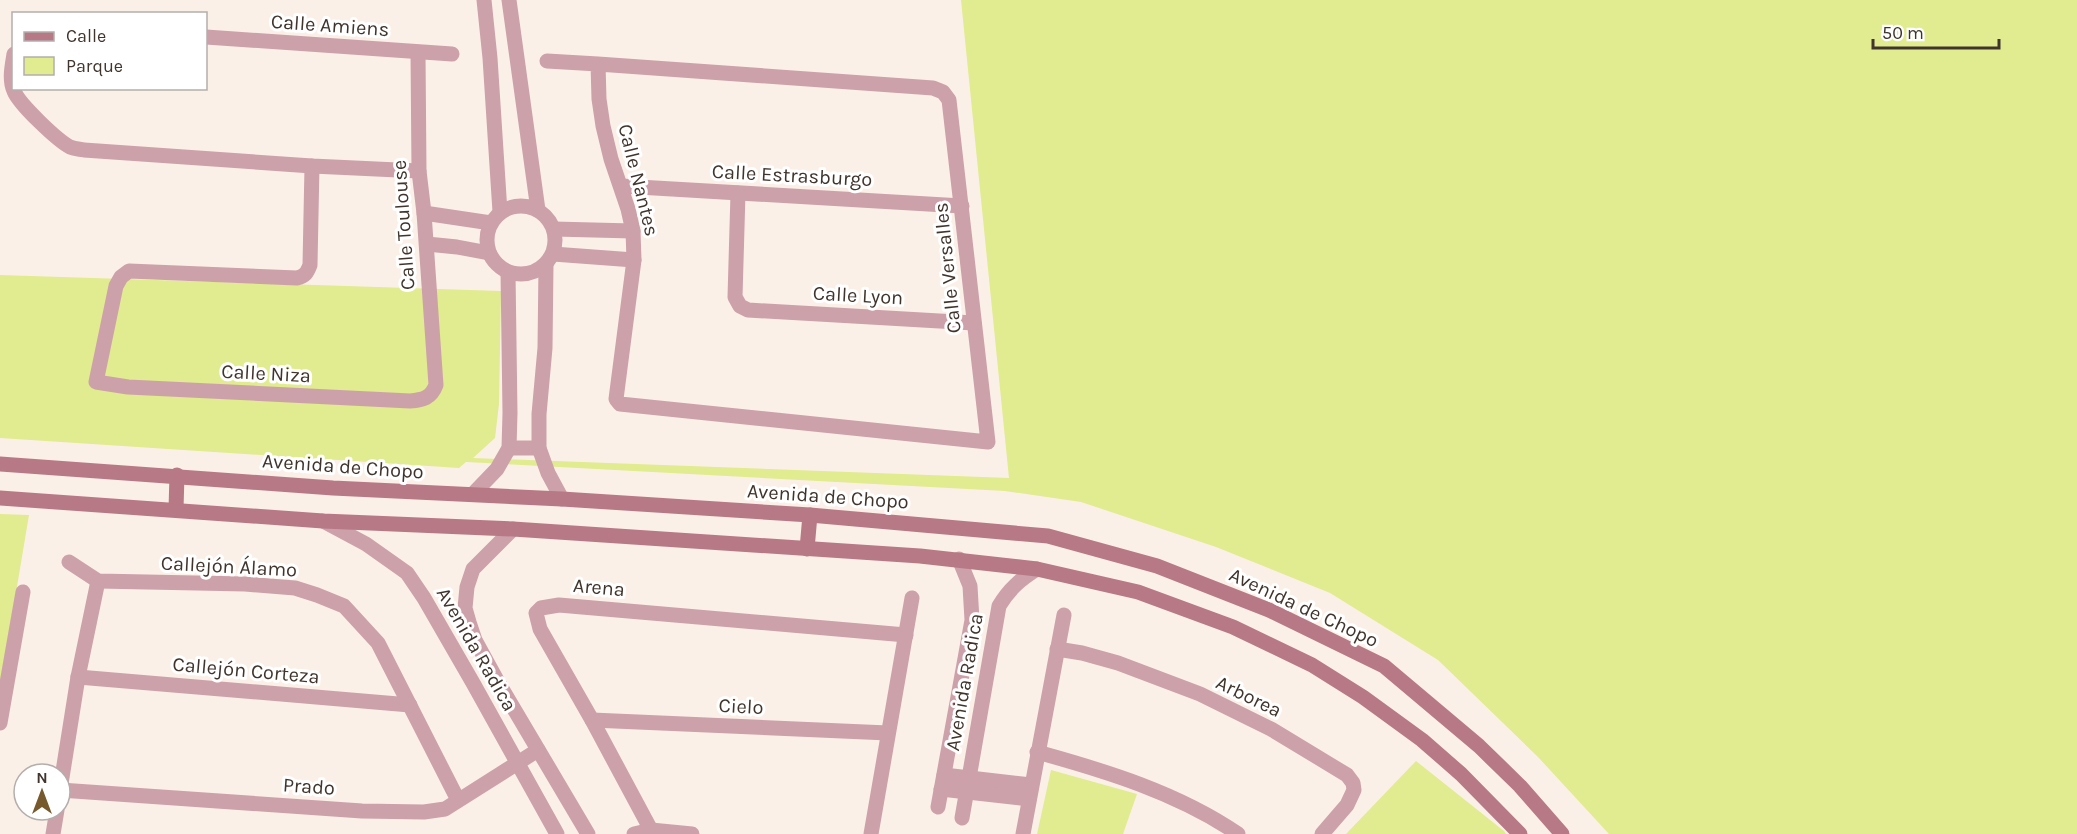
<svg xmlns="http://www.w3.org/2000/svg" width="2077" height="834" font-family="Karla,sans-serif">
<rect width="100%" height="100%" fill="#fbf0e7"/>
<g fill="#e1eb90">
<polygon points="961,0 2077,0 2077,834 1609,834 1538,757 1438,660 1330,593 1216,547 1081,502 1005,491 466,462 459,468 0,438 0,275 501,291 499,404 495,438 473,458 1009,478"/>
<polygon points="0,514 29,515 0,688"/>
<polygon points="1416,761 1504,831 1506,834 1346,834"/>
<polygon points="1051,770 1137,794 1123,834 1037,834"/>
</g>
<g fill="none" stroke-linecap="round" stroke-linejoin="round">
<g stroke="#cda1aa" stroke-width="15">
<polyline points="484,0 490,58 500,212"/>
<polyline points="509,0 538,210"/>
<polyline points="206,37 452,54"/>
<path d="M14 54C12 66 9 80 14 91 19 104 57 140 70 147 75 149 79 149 84 150L312 166 419 171"/>
<polyline points="547,61 598,64 933,88 943,92 949,100 988,442 620,404 616,399 634,260 633,231 628,209 611,159 603,126 599,99 598,64"/>
<path d="M312 166 310 265C307 273 305 276 297 278L129 271 121 277 116 286 96 382 128 387 410 401C423 400 431 398 436 385L424 213 419 171 418 53"/>
<polyline points="621,186 962,206"/>
<polyline points="738,193 735,297 740,306 748,310 974,323"/>
<circle cx="521" cy="240" r="34"/>
<polyline points="424,213 491,223"/>
<polyline points="554,229 633,231"/>
<polyline points="427,244 457,247 489,253"/>
<polyline points="553,254 634,260"/>
<polyline points="546,265 545,348 539,414 539,448 548,473 562,499"/>
<polyline points="509,448 539,448"/>
<polyline points="473,494 497,469 509,448 510,413 508,272"/>
<polyline points="323,521 366,544 407,573 424,598 473,683 557,834"/>
<polyline points="513,529 473,569 467,587 465,608 469,622 475,640 498,682 588,834"/>
<polyline points="69,562 98,581 245,584 295,588 317,595 344,606 378,643 458,800"/>
<polyline points="1057,649 1082,653 1118,663 1200,694 1271,729 1347,775 1353,783 1354,790 1347,805 1322,834"/>
<polyline points="78,677 410,705"/>
<polyline points="592,720 888,733"/>
<polyline points="0,723 23,592"/>
<path d="M1037 752C1106 771 1178 793 1238 834"/>
<polyline points="944,775 1031,785"/>
<polyline points="941,789 1029,799"/>
<polyline points="60,790 362,811 424,812 445,809 538,750"/>
<polyline points="60,790 78,677 98,581"/>
<polyline points="938,807 972,620 970,586 959,559"/>
<path d="M962 818 999 606C1009 589 1021 579 1037 569"/>
<polyline points="651,830 592,720 540,629 536,613 541,608 559,605 906,635"/>
<polyline points="53,834 57,810"/>
<polyline points="634,834 651,830 692,834"/>
<polyline points="871,834 912,598"/>
<polyline points="1023,834 1064,615"/>
</g>
<g stroke="#b87987" stroke-width="15">
<polyline points="0,464 333,488 562,499 810,515 1048,536 1157,566 1269,610 1384,666 1479,746 1520,786 1562,834"/>
<polyline points="0,498 323,521 513,529 920,556 1037,569 1138,592 1233,627 1312,665 1363,697 1422,740 1461,774 1520,834"/>
<polyline points="176,509 177,475"/>
<polyline points="807,549 810,515"/>
</g>
</g>
<g text-anchor="middle" stroke-width="6" stroke-linejoin="round" paint-order="stroke">
<g font-size="20" fill="#40352c" stroke="#fff">
<text transform="translate(330 25) rotate(4)" y="7">Calle Amiens</text>
<text transform="translate(792 175) rotate(3)" y="7">Calle Estrasburgo</text>
<text transform="translate(639 180) rotate(76)" y="7">Calle Nantes</text>
<text transform="translate(403 225) rotate(-94)" y="7">Calle Toulouse</text>
<text transform="translate(947 268) rotate(-96)" y="7">Calle Versalles</text>
<text transform="translate(858 295) rotate(3)" y="7">Calle Lyon</text>
<text transform="translate(266 373) rotate(3)" y="7">Calle Niza</text>
<text transform="translate(343 466) rotate(4)" y="7">Avenida de Chopo</text>
<text transform="translate(828 496) rotate(4)" y="7">Avenida de Chopo</text>
<text transform="translate(229 566) rotate(3)" y="7">Callejón Álamo</text>
<text transform="translate(599 587) rotate(5)" y="7">Arena</text>
<text transform="translate(1304 607) rotate(25)" y="7">Avenida de Chopo</text>
<text transform="translate(477 649) rotate(60)" y="7">Avenida Radica</text>
<text transform="translate(246 670) rotate(5)" y="7">Callejón Corteza</text>
<text transform="translate(964 682) rotate(-80)" y="7">Avenida Radica</text>
<text transform="translate(1249 696) rotate(26)" y="7">Arborea</text>
<text transform="translate(741 706) rotate(3)" y="7">Cielo</text>
<text transform="translate(309 786) rotate(4)" y="7">Prado</text>
</g>
</g>
<rect x="12" y="12" width="195" height="78" fill="#ffffff" stroke="#b3aeab" stroke-width="1.5"/>
<rect x="24" y="32" width="30" height="9" fill="#b87987" stroke="#b3aeab" stroke-width="1.5"/>
<text x="66" y="42" font-size="18" fill="#40352c">Calle</text>
<rect x="24" y="57" width="30" height="18" fill="#e1eb90" stroke="#b3aeab" stroke-width="1.5"/>
<text x="66" y="72" font-size="18" fill="#40352c">Parque</text>
<g transform="translate(42 792)"><circle r="28" fill="#ffffff" stroke="#b3aeab" stroke-width="1.5"/>
<path d="M0-4.5L10 22L0 15L-10 22Z" fill="#765a2d"/>
<text y="-9" font-size="16" font-weight="bold" text-anchor="middle" fill="#40352c">N</text>
</g>
<path d="M1873 39v9h126v-9" fill="none" stroke="#40352c" stroke-width="3"/>
<text x="1882" y="39" font-size="18" fill="#40352c" stroke="#ffffff" stroke-width="4.5" paint-order="stroke">50 m</text>
</svg>
